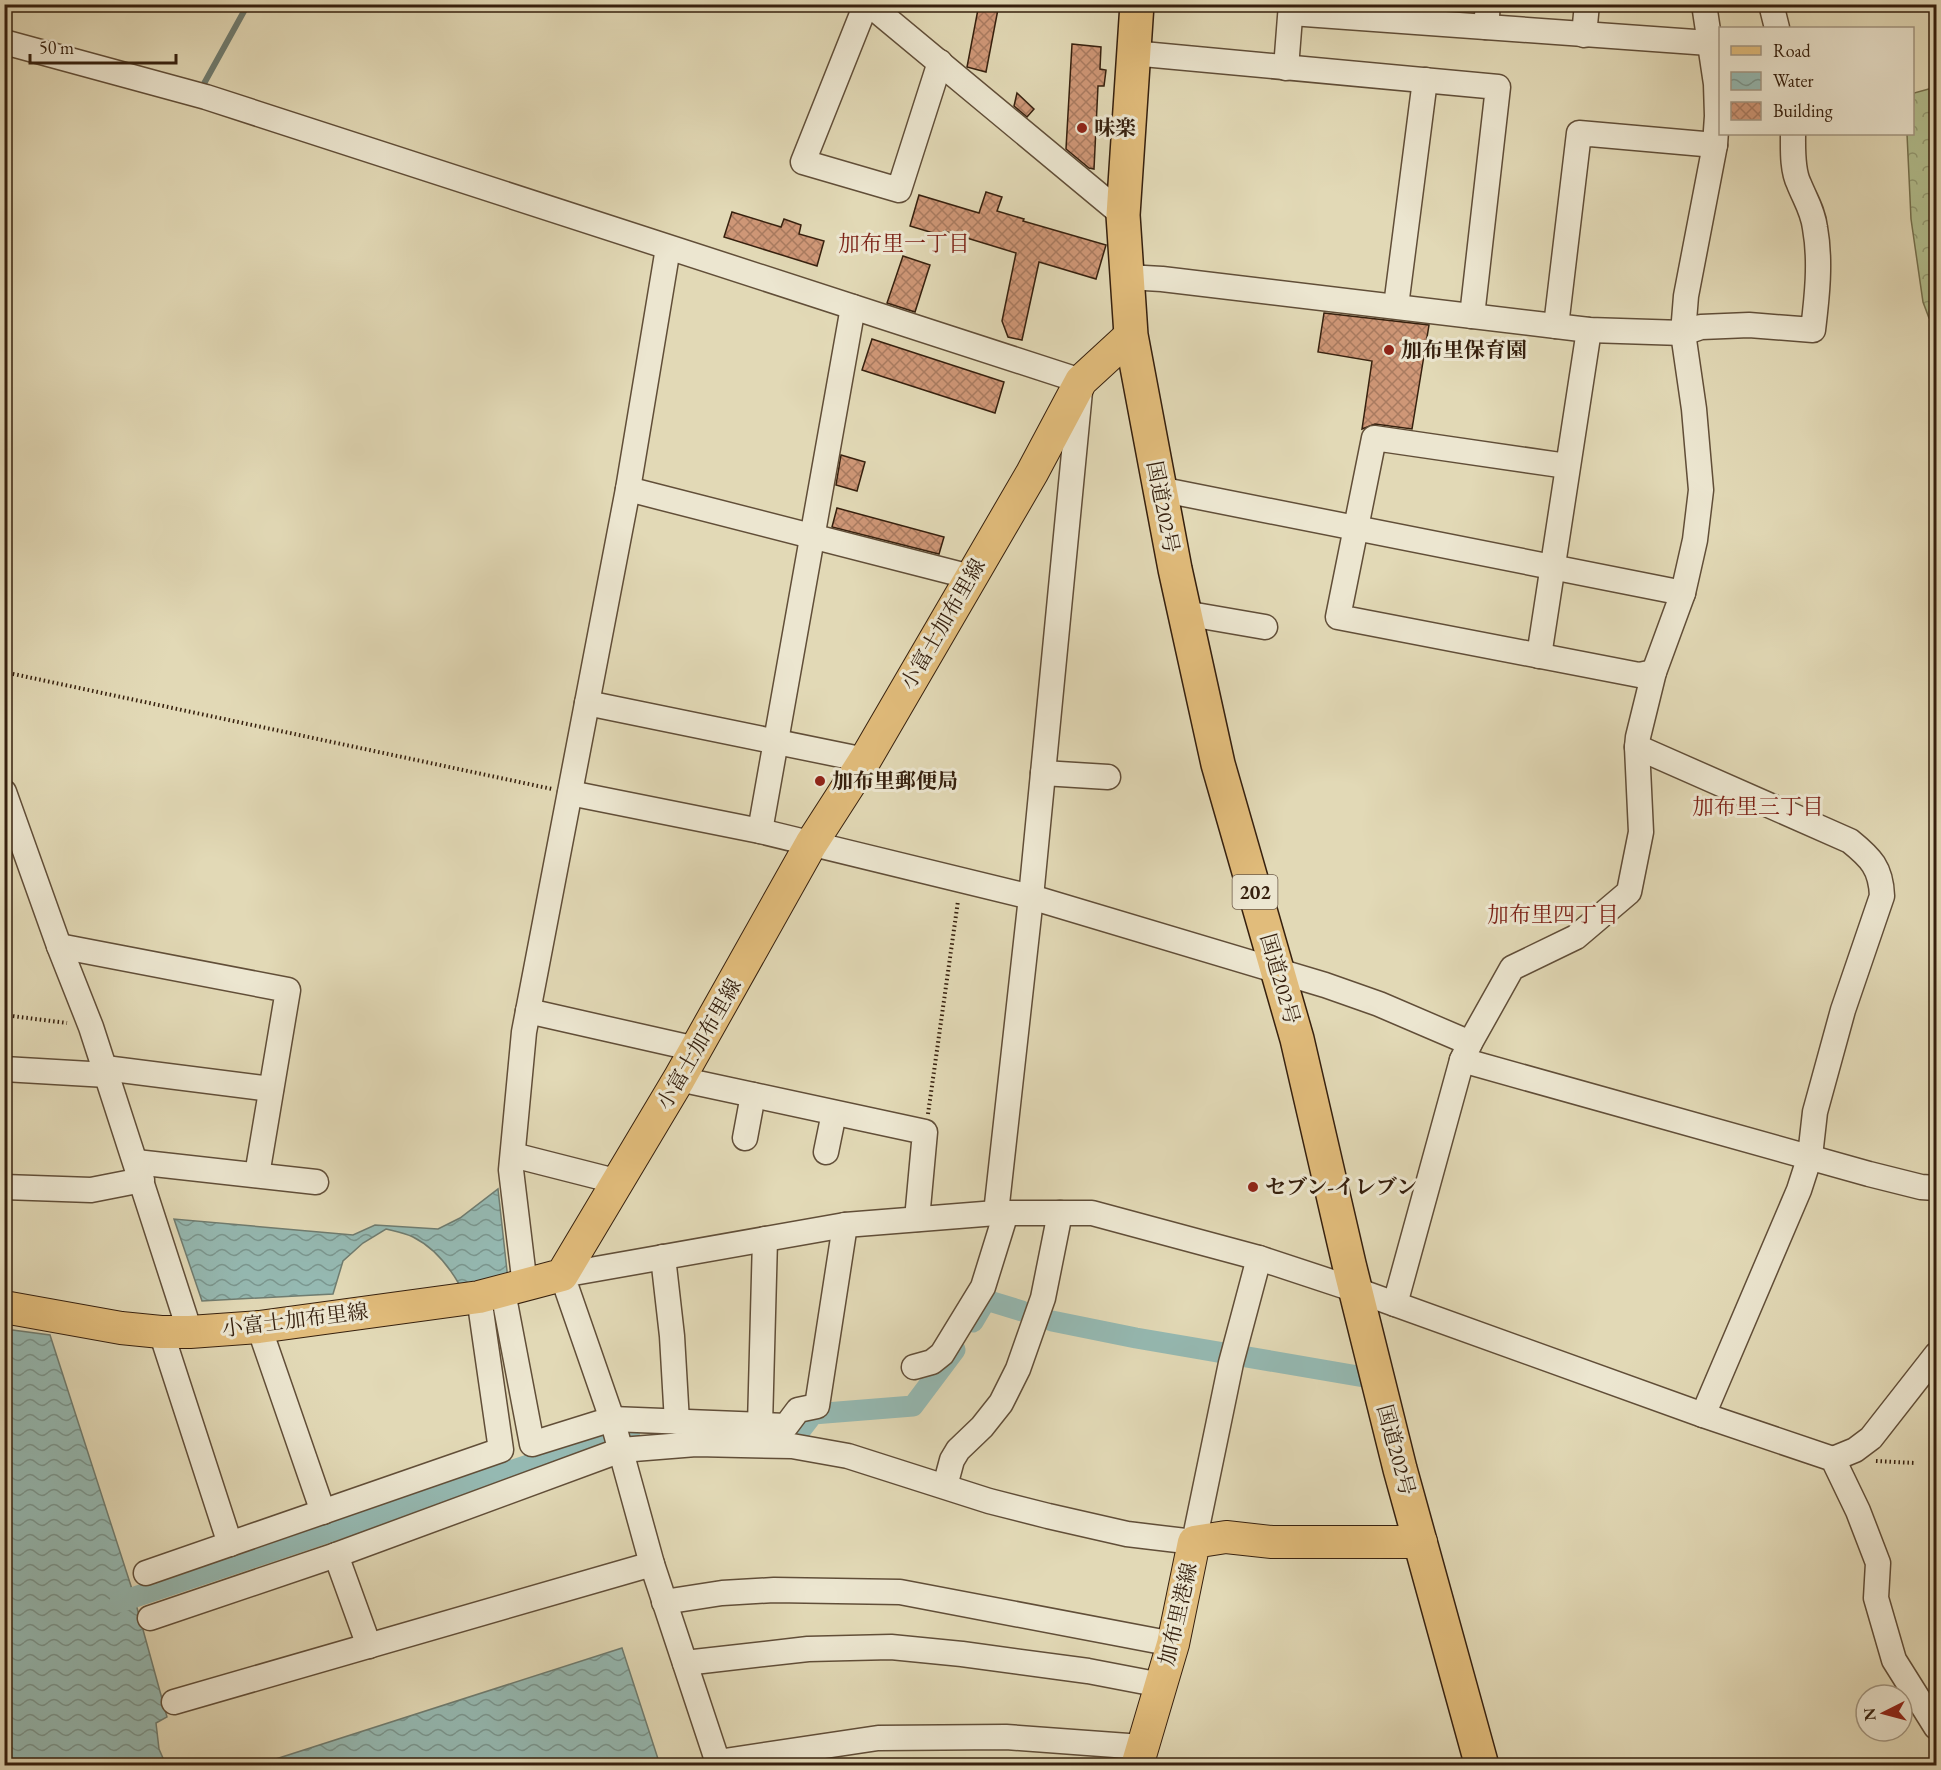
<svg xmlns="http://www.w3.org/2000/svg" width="1941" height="1770" font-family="'EB Garamond','Noto Serif JP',serif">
<defs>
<pattern id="forest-crowns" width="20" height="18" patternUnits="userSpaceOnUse" patternTransform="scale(1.5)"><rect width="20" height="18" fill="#b2bf8f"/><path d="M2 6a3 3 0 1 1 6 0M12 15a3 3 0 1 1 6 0" fill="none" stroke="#929b73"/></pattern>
<pattern id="water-waves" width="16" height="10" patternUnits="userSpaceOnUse" patternTransform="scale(1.5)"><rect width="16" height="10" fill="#95b9b2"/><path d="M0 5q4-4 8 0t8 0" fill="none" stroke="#7a968f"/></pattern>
<pattern id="building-cross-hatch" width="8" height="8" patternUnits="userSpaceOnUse" patternTransform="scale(1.5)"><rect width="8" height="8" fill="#cf9777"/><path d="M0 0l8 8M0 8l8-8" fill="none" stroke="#a97b60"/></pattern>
</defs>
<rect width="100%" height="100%" fill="#e2d9b6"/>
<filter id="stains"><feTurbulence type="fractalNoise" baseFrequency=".00333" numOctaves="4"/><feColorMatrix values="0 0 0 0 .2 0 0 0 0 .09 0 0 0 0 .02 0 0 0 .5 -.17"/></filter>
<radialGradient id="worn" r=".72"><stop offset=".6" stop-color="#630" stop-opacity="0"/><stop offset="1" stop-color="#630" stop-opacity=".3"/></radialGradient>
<polygon fill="url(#forest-crowns)" stroke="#74704e" stroke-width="1.5" points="1936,87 1936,319 1929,318 1923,302 1911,219 1907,134 1912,134 1914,93"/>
<g fill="url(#water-waves)" stroke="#6f7c70" stroke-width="1.5">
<path d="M498 1189 508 1280 459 1284C448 1265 433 1247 413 1237 405 1233 394 1231 386 1229L363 1243 343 1261 333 1294 202 1301 174 1219 353 1235 375 1225 438 1229 460 1218Z"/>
<polygon points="5,1329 50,1335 131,1586 167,1717 156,1723 159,1749 166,1765 5,1766"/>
<polygon points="622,1648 660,1765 257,1765"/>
</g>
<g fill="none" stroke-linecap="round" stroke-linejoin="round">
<polyline stroke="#6f7c70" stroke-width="6" points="201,89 248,4"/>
<g stroke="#95b9b2" stroke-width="21">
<polyline points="1052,1321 1136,1338 1364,1377"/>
<polyline points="973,1322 986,1300 1022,1311"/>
<polyline points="769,1435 796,1436 813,1414 913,1406 955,1350"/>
<polyline points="120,1602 630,1431"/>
</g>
</g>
<g fill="url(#building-cross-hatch)" stroke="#36200e" stroke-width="1.5">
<polygon points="979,4 999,4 986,72 967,67"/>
<polygon points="1072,44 1101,47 1100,69 1106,70 1104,86 1098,86 1094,169 1089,168 1066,149"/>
<polygon points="1017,93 1034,109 1027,117 1014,106"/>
<polygon points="986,192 1002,197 997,211 1024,219 1023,221 1106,245 1096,279 1039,262 1022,340 1008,337 1002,321 1016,253 944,231 943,236 910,226 919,195 979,213"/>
<polygon points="732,212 781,227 784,219 801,225 799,234 824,241 817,266 724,237"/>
<polygon points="903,256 930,265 915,312 887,303"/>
<polygon points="1324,313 1429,325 1412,429 1375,424 1362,429 1372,361 1318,352"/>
<polygon points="872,339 1004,382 995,413 862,370"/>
<polygon points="841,455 865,462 857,491 836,485"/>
<polygon points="837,508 944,537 939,554 832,527"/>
</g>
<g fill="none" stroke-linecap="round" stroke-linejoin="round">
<defs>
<g id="minor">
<polyline points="866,4 803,162 899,190 940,62"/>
<polyline points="869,4 1123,215"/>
<polyline points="1771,4 1777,28"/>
<polyline points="1291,13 1709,43"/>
<polyline points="1486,27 1488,4"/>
<polyline points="1584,35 1587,4"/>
<polyline points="4,42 206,97 1081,381 1031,897 996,1213"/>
<polyline points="1132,53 1498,87 1472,316"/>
<polyline points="1286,68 1291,4"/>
<path d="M1127 277 1162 279 1589 330 1683 333 1701 327 1749 325 1813 330C1817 297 1821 261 1815 228 1813 211 1805 199 1799 184 1792 170 1793 149 1793 134"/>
<polyline points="1396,306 1425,80"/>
<polyline points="1556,326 1579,133 1715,145"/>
<polyline points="1567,466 1374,438 1338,617 1639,675 1654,672"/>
<polyline points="628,489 971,577"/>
<polyline points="1159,489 1683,593"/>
<polyline points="1184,613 1265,627"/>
<polyline points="1539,656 1589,330"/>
<polyline points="587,703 865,760"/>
<path d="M1637 747 1850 841C1871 858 1881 868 1882 896L1843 1010 1815 1112 1810 1156 1799 1190 1703 1415"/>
<polyline points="1043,773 1108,777"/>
<polyline points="4,792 59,946 91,1027 190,1332"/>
<polyline points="570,793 760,831 1031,897 1325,985 1379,1004 1470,1043"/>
<polyline points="760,831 853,307"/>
<polyline points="59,946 288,990 257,1175"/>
<polyline points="528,1011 696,1049"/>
<polyline points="1462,1060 1869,1174 1921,1187 1936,1188"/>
<polyline points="105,1068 271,1089"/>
<polyline points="4,1069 107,1075"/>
<polyline points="679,1079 925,1132 917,1219"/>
<polyline points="745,1138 753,1095"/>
<polyline points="826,1152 834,1113"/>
<polyline points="513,1155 619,1182"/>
<polyline points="136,1162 316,1182"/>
<polyline points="4,1187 91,1190 142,1180"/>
<polyline points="663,1257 672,1336 677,1422"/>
<polyline points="525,1286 511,1170 524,1032 628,489 668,248"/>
<polyline points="503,1292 532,1444 612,1419 786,1426 798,1410 817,1406 845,1225"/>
<polyline points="1395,1304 1462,1060 1470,1043 1512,968 1576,937 1629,892 1641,832 1637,747 1638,737 1654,672 1683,593 1695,540 1701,490 1694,409 1683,333 1686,296 1715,145 1717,116 1716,84 1704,4"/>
<polyline points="259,1327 323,1512"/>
<polyline points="161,1332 230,1544"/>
<polyline points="914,1367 932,1362 942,1354 983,1287 1006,1213"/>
<polyline points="760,1425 765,1239"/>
<polyline points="1833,1459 1855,1450 1871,1438 1936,1355"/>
<polyline points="945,1486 952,1460 958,1450 982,1427 1001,1403 1018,1369 1043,1298 1060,1213"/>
<polyline points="336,1555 369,1646"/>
<polyline points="146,1573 501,1450 479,1297"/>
<polyline points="664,1602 722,1593 774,1590 900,1592 1173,1644"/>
<polyline points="150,1618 336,1555 621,1450 696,1444 792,1446 848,1456 989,1501 1048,1516 1127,1534 1194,1542 1231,1363 1259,1258"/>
<polyline points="685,1663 808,1649 891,1647 962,1654 1088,1671 1161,1685"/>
<polyline points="174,1702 652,1564"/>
<polyline points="718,1762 878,1738 1006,1737 1142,1747"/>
<polyline points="719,1766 652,1564 612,1419 562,1275 845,1225 996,1213 1092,1213 1259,1258 1356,1290 1703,1415 1833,1459 1858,1511 1878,1563 1876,1598 1894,1660 1936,1727"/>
</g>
<g id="major">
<polyline points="4,1307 121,1328 161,1332 190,1332 259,1327 479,1297 562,1275 679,1079 811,844 865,760 1032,473 1081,381 1131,335"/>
<polyline points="1137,1766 1173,1644 1194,1542 1226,1537 1272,1542 1421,1542"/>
</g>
<polyline id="highway" points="1137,4 1123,215 1131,335 1175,569 1218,764 1297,1039 1349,1264 1400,1469 1482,1766"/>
</defs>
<use href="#minor" stroke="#614e38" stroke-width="27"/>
<use href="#major" stroke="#36200e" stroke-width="34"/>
<use href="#highway" stroke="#36200e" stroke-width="36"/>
<g stroke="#36200e" stroke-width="4" stroke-dasharray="1.5 3" stroke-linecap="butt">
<polyline points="4,672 552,789"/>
<polyline points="4,1015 67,1023"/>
<polyline points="928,1114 958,901"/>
<polyline points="1876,1461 1915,1463"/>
</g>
<use href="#minor" stroke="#ece6d0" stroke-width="24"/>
<use href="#major" stroke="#e1bc7b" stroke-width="32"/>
<use href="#highway" stroke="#e1bc7b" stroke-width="33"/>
</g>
<g fill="#8f2418" stroke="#ece6d0" stroke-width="2">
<circle cx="1082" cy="128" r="6"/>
<circle cx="1389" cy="350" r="6"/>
<circle cx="820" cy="781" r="6"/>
<circle cx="1253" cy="1187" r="6"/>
</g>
<g text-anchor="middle" stroke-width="6" stroke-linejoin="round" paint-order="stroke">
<rect fill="#ece6d0" stroke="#6d5b48" stroke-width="1.5" x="1232.5" y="875" width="45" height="34" rx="4.5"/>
<g font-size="20" font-weight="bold" fill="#36200e">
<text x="1255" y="899">202</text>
</g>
<g font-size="21" font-weight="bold" fill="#36200e" stroke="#ece6d0" text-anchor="start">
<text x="1094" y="135">味楽</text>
<text x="1401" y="357">加布里保育園</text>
<text x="832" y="788">加布里郵便局</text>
<text x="1265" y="1194">セブン-イレブン</text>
</g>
<g font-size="21" fill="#36200e" stroke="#ece6d0">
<text transform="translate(1163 507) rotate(79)" y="7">国道202号</text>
<text transform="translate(943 624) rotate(-60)" y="7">小富士加布里線</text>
<text transform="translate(1280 979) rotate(74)" y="7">国道202号</text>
<text transform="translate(699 1044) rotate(-60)" y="7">小富士加布里線</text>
<text transform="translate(295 1320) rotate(-7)" y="7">小富士加布里線</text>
<text transform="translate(1396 1450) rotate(75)" y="7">国道202号</text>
<text transform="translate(1178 1614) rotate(-77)" y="7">加布里港線</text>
</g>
<g font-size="22" fill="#7a1f14" stroke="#ece6d0">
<text x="904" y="251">加布里一丁目</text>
<text x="1758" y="814">加布里三丁目</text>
<text x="1553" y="922">加布里四丁目</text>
</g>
</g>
<rect width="1941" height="1770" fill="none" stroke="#e2d9b6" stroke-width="24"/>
<rect x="6" y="6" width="1929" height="1758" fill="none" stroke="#36200e" stroke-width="3"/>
<rect x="12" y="12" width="1917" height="1746" fill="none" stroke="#36200e" stroke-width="1.5"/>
<rect x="1719" y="27" width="195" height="108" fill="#ece6d0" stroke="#a39782" stroke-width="1.5"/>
<rect x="1731" y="46" width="30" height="9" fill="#e1bc7b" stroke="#a39782" stroke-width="1.5"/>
<text x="1773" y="57" font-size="18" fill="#36200e">Road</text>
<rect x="1731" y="72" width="30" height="18" fill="url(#water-waves)" stroke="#a39782" stroke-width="1.5"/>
<text x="1773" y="87" font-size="18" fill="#36200e">Water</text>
<rect x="1731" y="102" width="30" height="18" fill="url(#building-cross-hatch)" stroke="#a39782" stroke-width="1.5"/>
<text x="1773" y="117" font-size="18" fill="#36200e">Building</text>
<g transform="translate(1884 1713) rotate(264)"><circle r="28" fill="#ece6d0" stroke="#a39782" stroke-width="1.5"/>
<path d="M0-4.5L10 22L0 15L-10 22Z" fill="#8f2418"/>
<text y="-9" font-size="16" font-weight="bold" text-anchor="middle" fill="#36200e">N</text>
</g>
<path d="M30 54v9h146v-9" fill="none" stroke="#36200e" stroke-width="3"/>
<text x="39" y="54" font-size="18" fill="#36200e" stroke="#ece6d0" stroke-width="4.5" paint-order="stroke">50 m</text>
<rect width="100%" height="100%" filter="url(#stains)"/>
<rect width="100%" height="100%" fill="url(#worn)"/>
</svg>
